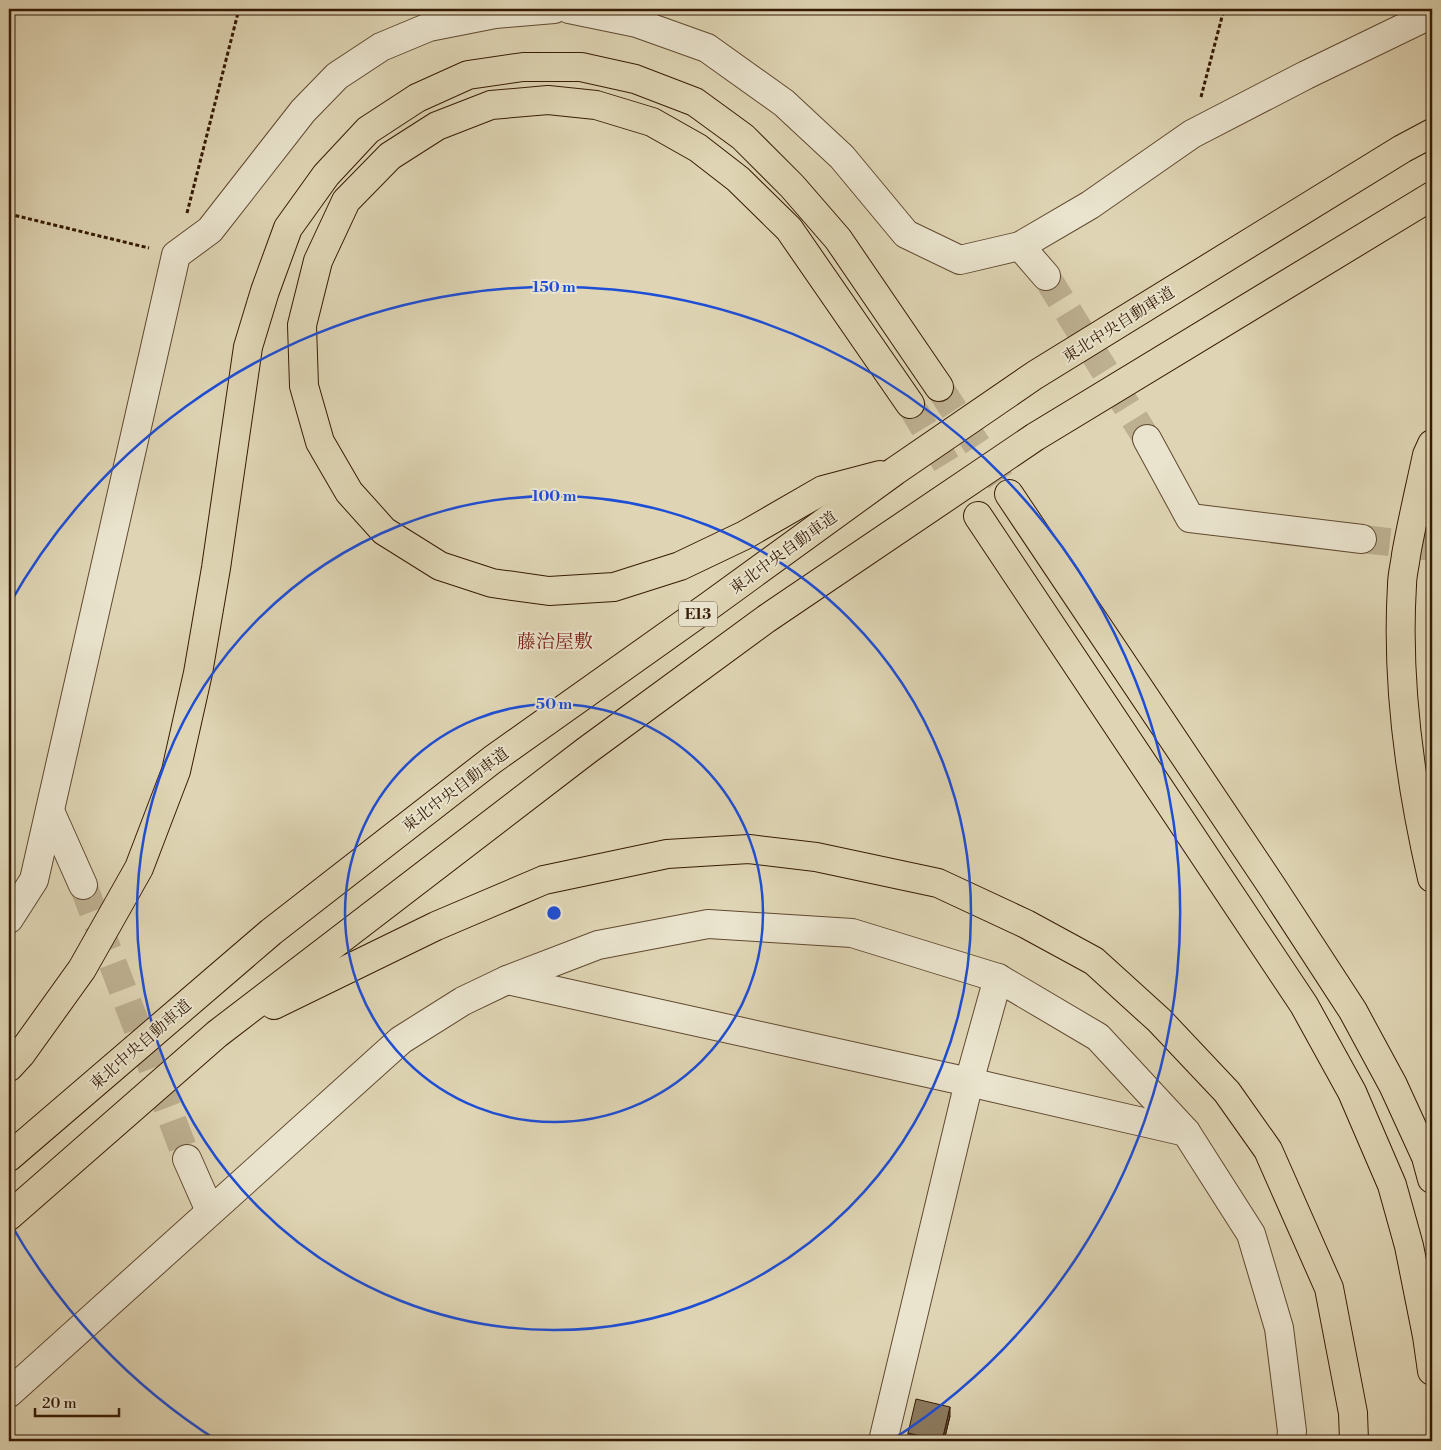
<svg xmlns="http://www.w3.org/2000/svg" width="1441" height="1450" font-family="'Libre Bodoni','Noto Serif JP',serif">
<rect width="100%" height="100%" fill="#dfd5b4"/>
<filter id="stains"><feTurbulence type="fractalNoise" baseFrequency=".004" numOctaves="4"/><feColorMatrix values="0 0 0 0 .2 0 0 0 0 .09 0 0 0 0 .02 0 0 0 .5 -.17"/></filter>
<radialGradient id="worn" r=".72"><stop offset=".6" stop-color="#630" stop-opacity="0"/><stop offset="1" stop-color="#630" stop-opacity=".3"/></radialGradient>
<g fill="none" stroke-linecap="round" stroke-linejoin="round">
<g stroke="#bdb091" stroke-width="28" stroke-dasharray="28 14" stroke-linecap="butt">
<polyline points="1046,276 1147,439"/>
<polyline points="1362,539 1432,547"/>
<polyline points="83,885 187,1159"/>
</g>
<g stroke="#bdb091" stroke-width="28" stroke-dasharray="28 14" stroke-linecap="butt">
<polyline points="939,387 1009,494"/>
<polyline points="910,404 978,516"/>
</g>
<defs>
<g id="minor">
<polyline points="569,9 637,23 707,48 784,103 842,157 906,234 960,260 1020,246 1090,205 1192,134 1306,75 1432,14"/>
<polyline points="1020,246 1046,276"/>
<polyline points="1147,439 1190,518 1362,539"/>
<polyline points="50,811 83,885"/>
<polyline points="9,919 34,880 176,255 210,230 303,111 337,76 381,47 429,27 495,14 554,9"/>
<polyline points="507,980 969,1082 1186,1132"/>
<polyline points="187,1159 210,1211"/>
<polyline points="9,1393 401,1040 463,1001 507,980 598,945 708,924 852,933 998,978 1098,1037 1186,1132 1251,1234 1279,1328 1292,1431 1291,1441"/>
<polyline points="883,1441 969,1082 998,978"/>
</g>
<g id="highway">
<path d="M1432 444 1427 455C1420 488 1412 521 1406 555 1405 565 1402 575 1402 585 1396 683 1410 783 1432 878"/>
<polyline points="880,475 823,490 745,535 680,566 614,587 549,591 492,583 440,566 384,531 349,492 320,442 304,386 302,325 318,261 346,201 390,156 437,126 491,105 548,100 596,105 652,122 698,148 738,179 789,229 910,404"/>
<polyline points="1009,494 1273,888 1353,1011 1393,1085 1426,1157 1432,1179"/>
<polyline points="978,516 1304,1005 1352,1092 1392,1185 1409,1246 1427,1336 1432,1371"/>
<polyline points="274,1005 436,926 544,880 667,854 749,849 816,857 938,883 1026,924 1094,961 1159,1020 1227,1092 1268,1150 1329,1288 1353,1413 1354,1441"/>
<polyline points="9,1067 21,1054 82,969 139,868 176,771 198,673 216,568 248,347 265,291 288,228 326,175 368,130 417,98 468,75 523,67 581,67 635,79 695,102 743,137 792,186 838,239 939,387"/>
<polyline points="9,1157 271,932 492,760 709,606 895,471 1035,375 1402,149 1432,133"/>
<polyline points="9,1216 217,1034 586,751 766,619 1035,437 1432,196"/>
</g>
</defs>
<use href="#minor" stroke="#604930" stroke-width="30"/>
<use href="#highway" stroke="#351a04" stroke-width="30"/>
<g stroke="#351a04" stroke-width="3" stroke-dasharray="4 2.5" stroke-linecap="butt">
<polyline points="1201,97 1224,9"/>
<polyline points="187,213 239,9"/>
<polyline points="9,214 149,248"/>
</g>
<use href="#minor" stroke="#eae4ce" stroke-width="28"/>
<use href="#highway" stroke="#dfd5b4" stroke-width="28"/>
</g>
<polygon fill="#796a53" stroke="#351a04" points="950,1416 944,1441 908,1441 908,1433"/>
<polygon fill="#635643" stroke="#351a04" points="950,1407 950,1416 944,1441 942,1441"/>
<polygon fill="#8d7b60" stroke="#351a04" points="916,1399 950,1407 942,1441 908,1433"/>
<g fill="none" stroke="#1d4ed8" stroke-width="2.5">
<circle cx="554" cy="913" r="209"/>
<circle cx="554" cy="913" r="417"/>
<path d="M218 1441A626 626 0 0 1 9 1221M9 605A626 626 0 1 1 890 1441"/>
</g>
<g text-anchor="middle" stroke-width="4" stroke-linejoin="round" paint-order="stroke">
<rect fill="#eae4ce" stroke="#6b5741" stroke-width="1" x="679" y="601.5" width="38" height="25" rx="4"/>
<g font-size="15" font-weight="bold" fill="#351a04">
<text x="698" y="619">E13</text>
</g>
<g font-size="16" fill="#351a04" stroke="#eae4ce">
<text transform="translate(1118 324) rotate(-32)" y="6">東北中央自動車道</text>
<text transform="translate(783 552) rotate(-36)" y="6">東北中央自動車道</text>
<text transform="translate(455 789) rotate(-37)" y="6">東北中央自動車道</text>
<text transform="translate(140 1044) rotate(-41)" y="6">東北中央自動車道</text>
</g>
<g font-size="19" fill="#7a1f14" stroke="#eae4ce">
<text x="555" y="648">藤治屋敷</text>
</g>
</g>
<circle cx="554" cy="913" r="8" fill="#1d4ed8" stroke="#eae4ce" stroke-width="2.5"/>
<g font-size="15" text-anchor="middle" font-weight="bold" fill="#1d4ed8" stroke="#eae4ce" stroke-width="4" stroke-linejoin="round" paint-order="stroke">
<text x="554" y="292">150 m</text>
<text x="554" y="501">100 m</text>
<text x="554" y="709">50 m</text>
</g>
<rect width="1441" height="1450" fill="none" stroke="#dfd5b4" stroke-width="30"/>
<rect x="10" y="10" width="1421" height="1430" fill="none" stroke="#351a04" stroke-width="2.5"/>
<rect x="15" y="15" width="1411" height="1420" fill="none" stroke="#351a04"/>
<path d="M35 1408v8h84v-8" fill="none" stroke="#351a04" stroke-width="2.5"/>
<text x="42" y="1408" font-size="15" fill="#351a04" stroke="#eae4ce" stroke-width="4" paint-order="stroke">20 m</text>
<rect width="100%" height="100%" filter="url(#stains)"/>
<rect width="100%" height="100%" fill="url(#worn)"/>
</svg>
